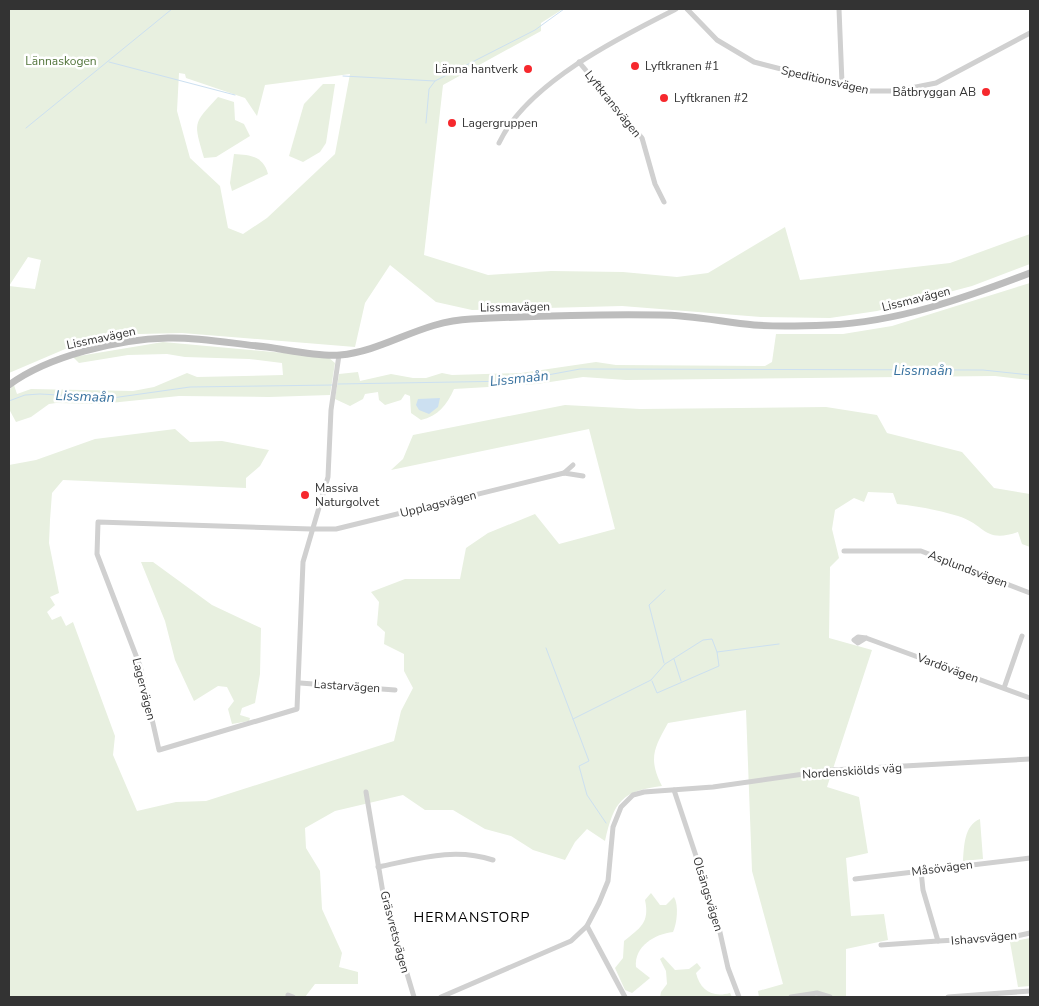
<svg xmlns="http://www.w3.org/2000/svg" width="1039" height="1006" font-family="'Nunito Sans',sans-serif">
<rect width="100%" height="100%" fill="#fff"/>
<g fill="#e8f0e0" fill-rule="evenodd">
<path d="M9 9H563L541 23V31L443 85 424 255 488 275 551 271 623 272 677 277 708 273 785 227 800 280 950 263 1030 234V264L972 286 877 311 830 318 761 317 622 306 472 310 436 302 390 265 365 303 355 347 182 333 98 335 9 373ZM179 73 185 74 186 78 245 98 257 116 265 85 350 74 335 154 267 218 243 234 228 228 220 186 190 158 177 111ZM28 257 41 260 35 289 9 286Z"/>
<polygon points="323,84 335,84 326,143 320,152 303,162 289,156 304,104"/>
<path d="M218 97 234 102 235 120 244 124 250 136 216 157 204 158C194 122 192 125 218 97Z"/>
<path d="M234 154C251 155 263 156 268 174L232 191 230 183Z"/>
<path d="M1030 283V380L995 376 626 380 583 377 537 384 454 389C447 405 438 416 421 420L411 413 410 396 405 394 401 400 385 405 379 400 378 392 365 394 363 399 350 406 335 399 339 374 358 372 360 381 391 374 413 378H426L442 373 452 375 521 373 596 362 616 365 765 366 772 362 776 334H843L892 326Z"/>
<polygon points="163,342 328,357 335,363 330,395 269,397 179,396 100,404 56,403 49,404 31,417 16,422 9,409 9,390 14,385 17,394 31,389 133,391 154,387 187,373 197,377 283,375 282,363 249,359 185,357 167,354 128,355 79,363 73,357"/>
<path d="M565 405 640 409 826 407 877 415 887 433 962 452 994 488 1030 494V547L1022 544 1018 532C984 544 985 524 958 516 938 510 917 506 897 504L893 493 868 492 864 502 854 498 835 510 832 529 839 558 830 567 829 638 872 650 827 787 859 797 868 853 846 858 851 916 884 914 888 940 846 949V997H759L758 991 783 984 752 871 746 710 668 723C654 748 648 759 662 786 622 791 614 801 605 841L587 829 575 842 565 860 533 850 511 836 485 829 453 810H425L403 795 335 811 305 828 306 848 320 871 322 909 342 953 339 967 358 972V984H315L305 997H9V465L36 460 95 439 175 429 190 442 222 441 269 450 260 466 246 478V488L63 480 52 493 50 520 49 543 59 593 50 597 55 605 47 612 52 620 61 616 66 626 73 622 115 736 113 755 137 811 176 802 206 801 394 741 401 711 413 688 404 671V654L384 644 385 632 377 625 379 602 371 592 405 579H460L466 548 488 533 535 514 559 544 615 529 589 429 391 470 403 459 413 435Z"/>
<polygon points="141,562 153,562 212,605 261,628 260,674 255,703 242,708 240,715 250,718 249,721 232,724 228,709 234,701 227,687 218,686 194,701 175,660 165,621"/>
<path d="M980 819 983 859 963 861C964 847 964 825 980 819Z"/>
<path d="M651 893 660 905H666L674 897C679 905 677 924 673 932 655 934 634 946 636 967L650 978 632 993 625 990 615 968 623 958 624 941C640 928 650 923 645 900Z"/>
<polygon points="1030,938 1030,986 1018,987 1010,942"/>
<path d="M663 957 675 970 689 969 697 963 701 968 696 973C700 990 712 998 730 993L732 997H660L661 992 667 984 666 971 660 959Z"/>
</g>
<polygon fill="#cce0f1" points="440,398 438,407 429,414 419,410 416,405 418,399"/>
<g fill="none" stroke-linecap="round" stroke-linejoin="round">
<g stroke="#cce0f1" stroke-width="1">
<polyline points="109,62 235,95"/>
<polyline points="343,76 435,81 429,89 426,123"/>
<polyline points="435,81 535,30 564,9"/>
<polyline points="26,128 172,9"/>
<polyline points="338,384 515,381 580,369 983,370 1030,375"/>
<polyline points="9,401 25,395 40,394 112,398 190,387 334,385"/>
<polyline points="546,648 589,761 579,766 587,795 606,823"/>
<polyline points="674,659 681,681"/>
<polyline points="664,663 649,605 665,590"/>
<polyline points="652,681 657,693 719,666 717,652 779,644"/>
<polyline points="573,719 651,680 665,664 703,640 712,639 717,652"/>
</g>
<g stroke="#d0d0d0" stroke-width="5">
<polyline points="687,9 717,40 754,62 867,91 896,91 936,83 1030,33"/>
<polyline points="839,9 842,83"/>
<polyline points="579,62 642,138 655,184 664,202"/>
<path d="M499 143C527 83 620 37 676 9"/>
<polyline points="339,355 331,410 328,477 303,562 297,709 159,750 140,666 97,554 98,522 311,529 336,529 564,473 583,476"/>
<polyline points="564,473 573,465"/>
<polyline points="844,551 921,551 1030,593"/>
<polyline points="866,638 858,643 854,640 858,637 866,638 1030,698"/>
<polyline points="300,683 395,690"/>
<polyline points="1004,688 1022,636"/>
<polyline points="674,790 717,919 728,968 739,997"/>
<polyline points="366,792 383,893 414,997"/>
<path d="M378 867C418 859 453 847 493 860"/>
<polyline points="855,879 1030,858"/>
<polyline points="587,926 625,997"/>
<polyline points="938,941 1012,937 1030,933"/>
<polyline points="881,945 938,941 923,890 921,871"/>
<polyline points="288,995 293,997"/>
<polyline points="441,997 571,941 587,926 599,903 608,881 613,827 621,807 633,795 644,792 713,787 832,770 1030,759"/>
<polyline points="791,997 817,993 830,997"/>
<polyline points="948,997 1030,991"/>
</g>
<path stroke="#bdbdbd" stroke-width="7" d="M9 385C48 356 119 339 168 338 201 337 234 344 267 347 289 350 319 357 340 355 385 351 421 321 471 319 534 316 598 314 660 315 691 315 723 322 754 325 778 327 804 326 828 325 898 322 965 298 1030 273"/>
</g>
<g fill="#f6282d" stroke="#fff" stroke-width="2">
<circle cx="635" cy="66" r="5"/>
<circle cx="528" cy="69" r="5"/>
<circle cx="986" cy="92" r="5"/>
<circle cx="664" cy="98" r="5"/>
<circle cx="452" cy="123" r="5"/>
<circle cx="305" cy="495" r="5"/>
</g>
<g text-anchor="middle" stroke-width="5" stroke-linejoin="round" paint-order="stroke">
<g font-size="12" fill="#52743a" stroke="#fff">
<text x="61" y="65">Lännaskogen</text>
</g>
<g font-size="12" fill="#333" stroke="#fff" text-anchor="start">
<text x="645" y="70">Lyftkranen #1</text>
<text x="518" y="73" text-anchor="end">Länna hantverk</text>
<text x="976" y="96" text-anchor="end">Båtbryggan AB</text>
<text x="674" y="102">Lyftkranen #2</text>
<text x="462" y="127">Lagergruppen</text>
<text x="315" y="492">Massiva<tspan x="315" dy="14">Naturgolvet</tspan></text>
</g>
<g font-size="12" fill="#333" stroke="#fff">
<text transform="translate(825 80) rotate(13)" y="4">Speditionsvägen</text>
<text transform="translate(613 104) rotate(51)" y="4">Lyftkransvägen</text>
<text transform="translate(916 299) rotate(-14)" y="4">Lissmavägen</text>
<text transform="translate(515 307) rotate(-1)" y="4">Lissmavägen</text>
<text transform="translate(101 338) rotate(-12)" y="4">Lissmavägen</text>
<text transform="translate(438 504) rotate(-14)" y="4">Upplagsvägen</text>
<text transform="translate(968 569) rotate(21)" y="4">Asplundsvägen</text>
<text transform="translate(948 668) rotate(20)" y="4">Vardövägen</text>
<text transform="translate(347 686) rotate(4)" y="4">Lastarvägen</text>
<text transform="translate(144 689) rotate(76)" y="4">Lagervägen</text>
<text transform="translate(852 771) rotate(-4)" y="4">Nordenskiölds väg</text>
<text transform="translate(942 868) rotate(-7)" y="4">Måsövägen</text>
<text transform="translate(708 894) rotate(73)" y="4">Olsängsvägen</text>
<text transform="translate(395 932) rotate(75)" y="4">Gräsvretsvägen</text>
<text transform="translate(984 938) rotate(-5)" y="4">Ishavsvägen</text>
</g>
<g font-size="14" font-style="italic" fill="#37719e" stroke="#fff">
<text x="923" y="375">Lissmaån</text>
<text transform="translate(519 378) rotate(-6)" y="5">Lissmaån</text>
<text transform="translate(85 396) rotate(2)" y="5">Lissmaån</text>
</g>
<g font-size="14" letter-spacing="1" fill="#000" stroke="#fff">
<text x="472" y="922">HERMANSTORP</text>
</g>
</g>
<rect width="1039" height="1006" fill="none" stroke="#333333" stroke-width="20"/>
</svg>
